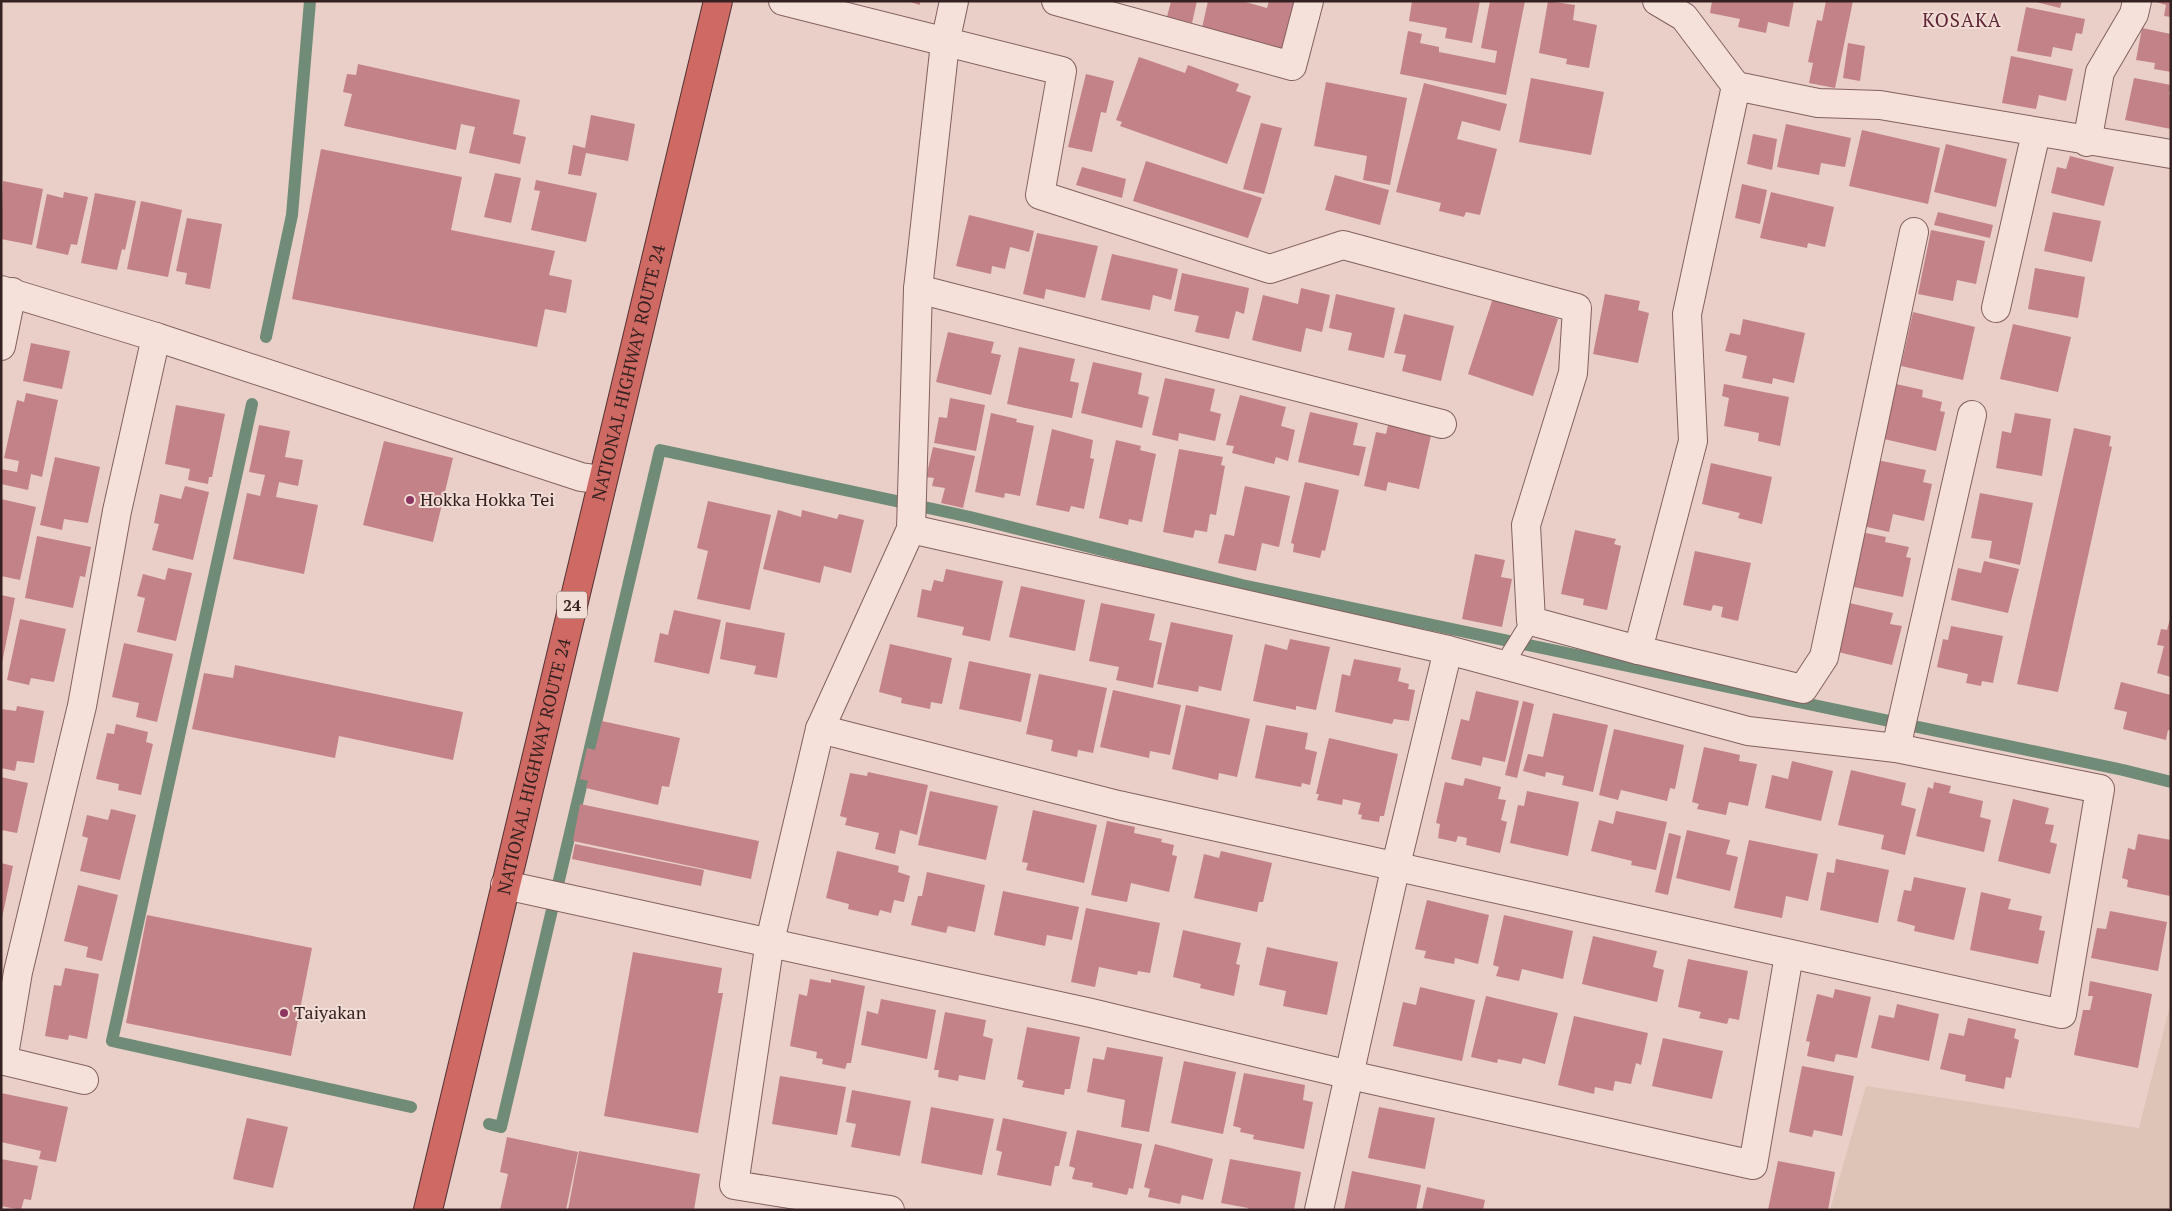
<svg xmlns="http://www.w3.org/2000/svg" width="2172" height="1211" font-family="'PT Serif',serif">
<rect width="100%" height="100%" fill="#e9cfc8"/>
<polygon fill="#dec4b6" points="2171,1002 2171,1210 1830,1210 1866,1086 2139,1128"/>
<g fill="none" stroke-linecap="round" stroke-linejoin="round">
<g stroke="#708b77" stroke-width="12">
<polyline points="266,337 292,215 310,1"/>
<polyline points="252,404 112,1041 411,1107"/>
<polyline points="489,1124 501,1127 660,450 970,517 1242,585 2123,770 2171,782"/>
</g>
</g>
<g fill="#c38287">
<polygon points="907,1 920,1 920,5"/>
<polygon points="1171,1 1197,1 1192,23 1167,17"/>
<polygon points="1208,1 1242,1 1267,8 1269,1 1300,1 1287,51 1202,28"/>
<polygon points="1412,1 1480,1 1472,43 1445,38 1447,28 1409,21"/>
<polygon points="1490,1 1525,1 1506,95 1400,74 1408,31 1422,34 1420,43 1439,47 1439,52 1495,63 1497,51 1481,48"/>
<polygon points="1548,1 1575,5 1573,20 1597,25 1589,68 1566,64 1567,59 1539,53"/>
<polygon points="1712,1 1794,1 1789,27 1768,22 1766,33 1738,27 1740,19 1710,13"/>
<polygon points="1826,1 1853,1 1835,88 1809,83 1813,63 1808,62 1817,20 1822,21"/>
<polygon points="2032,1 2062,1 2060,8"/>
<polygon points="2153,1 2171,1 2171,17 2164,16 2166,5"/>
<polygon points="2026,7 2085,19 2082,34 2076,33 2072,51 2053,47 2051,57 2017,51"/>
<polygon points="2142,28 2171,34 2171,72 2154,69 2155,63 2136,60"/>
<polygon points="1848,43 1865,46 1860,81 1843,78"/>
<polygon points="2011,56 2073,69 2066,101 2039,95 2036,109 2002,103"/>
<polygon points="1139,57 1185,73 1188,65 1239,84 1236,91 1251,96 1227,164 1120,126 1122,122 1116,120"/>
<polygon points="358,64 520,100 513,134 526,137 520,164 469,153 475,127 461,124 456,150 344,126 352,94 343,92 347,74 356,75"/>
<polygon points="1086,74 1114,81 1106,113 1101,112 1092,152 1068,147"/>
<polygon points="1531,78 1604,92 1591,155 1519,142"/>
<polygon points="2134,78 2171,85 2169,95 2171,95 2171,129 2125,120"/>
<polygon points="1326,82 1407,98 1390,185 1363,180 1367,156 1314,146"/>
<polygon points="1424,83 1507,104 1500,131 1462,121 1457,139 1497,149 1480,215 1466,212 1464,217 1439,211 1441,203 1396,192"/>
<polygon points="591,115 635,124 628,161 586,153 581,176 568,174 573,145 585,148"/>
<polygon points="1261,123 1282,128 1264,194 1243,189"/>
<polygon points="1786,124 1851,138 1845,167 1821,163 1819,175 1777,167"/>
<polygon points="1862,130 1940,148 1928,204 1849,186"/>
<polygon points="1753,134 1777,139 1772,170 1747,164"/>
<polygon points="1946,144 2007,159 1996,207 1934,192"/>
<polygon points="321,149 462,177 451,230 555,251 549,275 572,280 566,313 545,309 537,347 292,299"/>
<polygon points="2070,156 2114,167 2104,206 2051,193 2057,167 2066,169"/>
<polygon points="1146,161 1262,198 1248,238 1133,201"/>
<polygon points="1082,167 1126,179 1122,198 1076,185"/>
<polygon points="495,173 521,178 511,223 484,217"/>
<polygon points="1335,175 1389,190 1380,225 1325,210"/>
<polygon points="536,180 597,193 586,242 531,230 540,191 534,190"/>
<polygon points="3,181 43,189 32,245 1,239"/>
<polygon points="1742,184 1767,190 1760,224 1735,218"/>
<polygon points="64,192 88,197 77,245 71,244 68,255 36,248 47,194 63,198"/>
<polygon points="1771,192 1834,207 1825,247 1808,243 1807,248 1760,238"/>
<polygon points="95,193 136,201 125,250 122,249 117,270 81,263"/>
<polygon points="141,201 182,210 168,277 127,269"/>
<polygon points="1938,212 1993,225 1990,238 1934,225"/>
<polygon points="2053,212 2101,221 2092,262 2044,251"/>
<polygon points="969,215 1034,231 1029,252 1010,247 1005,269 992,266 991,274 956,266"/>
<polygon points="187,218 222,224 210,289 185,284 187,273 176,271"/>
<polygon points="1931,230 1985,241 1976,284 1957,280 1953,301 1918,294"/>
<polygon points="1037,233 1098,246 1085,298 1046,289 1044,299 1023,294"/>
<polygon points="1112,254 1178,269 1171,300 1153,295 1150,310 1101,300"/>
<polygon points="2035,268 2085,277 2078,318 2028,309"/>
<polygon points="1182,273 1249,288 1244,314 1236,311 1229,339 1195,332 1199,316 1174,311"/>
<polygon points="1301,288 1330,295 1322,332 1306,328 1301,352 1252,340 1263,295 1298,304"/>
<polygon points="1336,294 1395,308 1384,358 1348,350 1352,333 1329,328"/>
<polygon points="1605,294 1640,301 1638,310 1649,313 1638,363 1593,354"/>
<polygon points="1493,298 1558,319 1533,396 1468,374"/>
<polygon points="1913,312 1975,327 1963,380 1901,366"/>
<polygon points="1404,314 1454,326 1441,381 1402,371 1406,355 1394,353"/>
<polygon points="1743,319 1805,333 1794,383 1773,378 1772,384 1742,378 1747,356 1725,351 1730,333 1740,335"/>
<polygon points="2013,324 2071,337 2058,392 2000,379"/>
<polygon points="948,332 994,342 991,353 1001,355 991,395 936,382"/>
<polygon points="31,343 70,351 62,389 23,381"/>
<polygon points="1019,347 1075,359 1070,381 1079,383 1072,418 1007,404"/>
<polygon points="1093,362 1142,373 1138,394 1149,397 1142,428 1081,413"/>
<polygon points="1165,378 1215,389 1210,411 1221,414 1215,441 1179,433 1178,441 1152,435"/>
<polygon points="1724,384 1789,397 1780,446 1758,441 1759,433 1724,426 1729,398 1722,396"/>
<polygon points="1896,384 1923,390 1922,397 1942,402 1940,411 1945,412 1936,451 1884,439"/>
<polygon points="26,393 58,400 42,477 31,474 28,490 1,484 1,469 17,472 19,461 4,458 17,400 24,402"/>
<polygon points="1240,395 1286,407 1281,426 1295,430 1288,461 1276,457 1274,464 1232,453 1234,446 1226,445"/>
<polygon points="950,398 985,405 976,451 934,443 939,417 947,418"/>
<polygon points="176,405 225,414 212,477 209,477 208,484 188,480 190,469 165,464"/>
<polygon points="1310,412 1358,423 1353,445 1366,447 1359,476 1298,462"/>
<polygon points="991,413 1017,419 1016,422 1034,426 1020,496 1005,493 1004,498 975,492"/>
<polygon points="2015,413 2051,419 2042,476 1996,468 2002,431 2011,433"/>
<polygon points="1389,421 1432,431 1419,489 1388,482 1386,491 1364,486 1376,432 1386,434"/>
<polygon points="259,425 290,431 285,457 303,460 298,486 279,482 276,497 318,505 304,574 233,559 247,493 260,496 265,475 249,472"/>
<polygon points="2074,428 2111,436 2109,446 2112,447 2058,692 2017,684"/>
<polygon points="1052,429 1093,440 1090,458 1094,459 1084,509 1071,506 1069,512 1036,505"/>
<polygon points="1116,440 1141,446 1140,450 1156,454 1142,522 1129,519 1128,525 1099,518"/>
<polygon points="384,441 453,458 433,542 363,525"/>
<polygon points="933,447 975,456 963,508 941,503 945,488 932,486 934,478 926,477"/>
<polygon points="1179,449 1223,457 1221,465 1225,466 1216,515 1210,514 1207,532 1195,530 1193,538 1163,532"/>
<polygon points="55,457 100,467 88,523 64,519 62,530 40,525"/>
<polygon points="1877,460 1926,470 1923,482 1932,484 1924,521 1893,514 1889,532 1863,526"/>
<polygon points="1711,463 1772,477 1762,524 1738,518 1740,513 1702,504"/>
<polygon points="1305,482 1339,490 1325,551 1322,550 1320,558 1293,552 1294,544 1291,543"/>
<polygon points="185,486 209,492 193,560 152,550 159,524 154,523 160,494 181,499"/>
<polygon points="1245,486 1290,496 1279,547 1262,543 1256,571 1218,563 1225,534 1234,536"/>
<polygon points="1980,493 2033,503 2020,565 1989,558 1992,541 1971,538"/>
<polygon points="1,499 36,507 20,580 1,576"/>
<polygon points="708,501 771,515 750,610 697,599 708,551 697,548"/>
<polygon points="778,510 801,517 802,510 837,519 839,514 864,520 851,573 824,566 820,583 763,569"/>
<polygon points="1575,530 1616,539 1614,544 1621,546 1607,610 1583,605 1584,599 1561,594"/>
<polygon points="1861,532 1886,537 1885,542 1909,547 1906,557 1911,558 1903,597 1849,586"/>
<polygon points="37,536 91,547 85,577 80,576 73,608 25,598"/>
<polygon points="1695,551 1751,563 1738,621 1721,617 1723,607 1713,605 1711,611 1683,605"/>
<polygon points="1475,554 1505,560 1501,577 1512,579 1502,627 1462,619"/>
<polygon points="1984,561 2019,569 2008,613 1951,600 1958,568 1981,573"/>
<polygon points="168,568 192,573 176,641 137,632 145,598 137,596 143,574 165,580"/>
<polygon points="946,569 1003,581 990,641 962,635 964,627 917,617 922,589 931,591 934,580 943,582"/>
<polygon points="1021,586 1085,600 1075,651 1009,637"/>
<polygon points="1,595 15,598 2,663 1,663"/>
<polygon points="1845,602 1893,613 1890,624 1902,626 1892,665 1834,651"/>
<polygon points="1101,603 1155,614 1149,640 1162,643 1153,688 1116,680 1119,667 1089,661"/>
<polygon points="674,610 721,620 709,674 654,662 660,633 668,635"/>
<polygon points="20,619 66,629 54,682 31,678 29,685 7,680"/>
<polygon points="2170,619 2171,619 2171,677 2157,673 2164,646 2157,645 2161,629 2167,630"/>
<polygon points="726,622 785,633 777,678 754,674 756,666 720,659"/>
<polygon points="1171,622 1233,635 1221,691 1199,686 1198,692 1157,684"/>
<polygon points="1951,626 2003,636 1993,683 1982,681 1981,686 1966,683 1968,674 1937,667 1943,639 1948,640"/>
<polygon points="1290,639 1330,647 1316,710 1296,706 1296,710 1253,701 1265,644 1287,650"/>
<polygon points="124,643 173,654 157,722 136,717 139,703 112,697"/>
<polygon points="890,644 952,658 942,704 931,702 930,709 901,703 902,698 879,692"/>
<polygon points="1354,659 1401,668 1398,681 1409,684 1408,689 1415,690 1409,721 1394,719 1392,724 1335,712 1342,674 1350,676"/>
<polygon points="969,661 1031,674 1021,722 959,709"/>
<polygon points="235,665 463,712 453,760 339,736 335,758 192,729 204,673 233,678"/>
<polygon points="1039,674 1107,688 1093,753 1078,750 1077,757 1051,751 1053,740 1026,734"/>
<polygon points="2121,682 2171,695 2171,731 2168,730 2166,740 2123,729 2127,712 2114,709"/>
<polygon points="1113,690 1181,705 1170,755 1150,751 1149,758 1100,747"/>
<polygon points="1476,691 1519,701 1505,762 1483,757 1481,766 1451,759 1461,719 1469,721"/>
<polygon points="1523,701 1534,704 1517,778 1505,775"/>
<polygon points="1186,705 1250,719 1237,777 1219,773 1218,780 1172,769"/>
<polygon points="17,706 44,711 34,763 17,761 15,771 1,768 1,709 16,711"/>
<polygon points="1553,713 1608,725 1593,792 1562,785 1564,776 1546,772 1545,777 1523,771 1528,754 1543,757"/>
<polygon points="602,721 680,738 669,787 662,786 658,805 586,788 588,781 580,779 587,748 595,750"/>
<polygon points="116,724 148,732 146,742 153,744 141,795 118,790 119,784 96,779 107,733 114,734"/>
<polygon points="1266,725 1308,733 1305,749 1317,752 1310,785 1302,783 1301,787 1255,778"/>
<polygon points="1614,729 1684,745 1675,789 1670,788 1667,801 1621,790 1618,800 1599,795"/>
<polygon points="1329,738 1398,754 1384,816 1380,816 1379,822 1361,819 1362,815 1358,814 1361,803 1343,799 1342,805 1317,800 1319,794 1316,794"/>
<polygon points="1704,747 1740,755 1739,761 1757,764 1748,806 1729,802 1726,815 1697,809 1699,804 1692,802"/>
<polygon points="1792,761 1833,771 1821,821 1765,808 1772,775 1788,779"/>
<polygon points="1851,770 1906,783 1901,805 1916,809 1905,855 1881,849 1884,835 1838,825"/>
<polygon points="868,772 928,785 917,835 900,830 895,854 875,849 879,833 845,825 847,818 840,816 850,773 867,776"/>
<polygon points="1,777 28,783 17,833 1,830"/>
<polygon points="1465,778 1501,787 1498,799 1506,800 1501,820 1507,822 1500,853 1466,845 1467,838 1458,836 1456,842 1438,838 1440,824 1436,823 1445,782 1463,786"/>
<polygon points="1934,782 1951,786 1949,793 1983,801 1980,817 1991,820 1984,852 1916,836 1928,787 1933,789"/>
<polygon points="930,791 998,806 986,860 918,845"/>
<polygon points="1527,791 1579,802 1568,856 1510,843 1518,805 1524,806"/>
<polygon points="2013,799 2049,808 2045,824 2054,825 2050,842 2057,844 2050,874 1998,861"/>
<polygon points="580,804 759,841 751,879 573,841"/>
<polygon points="111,809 136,815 120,880 80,871 88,838 82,836 87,815 108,820"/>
<polygon points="1033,810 1097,825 1084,883 1026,870 1028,863 1022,862"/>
<polygon points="1616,811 1667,822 1656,870 1631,865 1632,861 1591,851 1599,820 1613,824"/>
<polygon points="1107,821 1135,827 1134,833 1162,839 1161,842 1174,845 1172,855 1177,856 1169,892 1131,883 1127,902 1091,895"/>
<polygon points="1687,830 1730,840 1726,854 1738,857 1730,891 1676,878"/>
<polygon points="1669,833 1681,836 1668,895 1655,892"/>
<polygon points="2138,834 2171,840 2170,896 2127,887 2128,880 2122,878 2128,848 2135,850"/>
<polygon points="1749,840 1818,854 1808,901 1786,896 1782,918 1734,908"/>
<polygon points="575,844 704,870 701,886 572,859"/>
<polygon points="837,851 899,866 898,872 910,876 904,902 894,900 891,913 880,910 878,916 848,909 849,904 826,898"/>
<polygon points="1221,851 1272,863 1263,902 1259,902 1257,912 1194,898 1204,854 1219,858"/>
<polygon points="1836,859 1889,870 1878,923 1820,910 1827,872 1834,873"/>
<polygon points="1,863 13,866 2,918 1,917"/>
<polygon points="927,872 985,885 975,932 948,926 946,933 911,925 918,896 922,896"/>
<polygon points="1914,877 1966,888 1954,940 1914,931 1915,926 1897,921 1904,890 1911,891"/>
<polygon points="78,885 118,895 102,961 86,957 88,947 64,941"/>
<polygon points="1003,891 1079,907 1072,940 1047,935 1045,946 994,935"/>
<polygon points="1981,892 2011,899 2008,909 2042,916 2039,930 2045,931 2038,964 1970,950"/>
<polygon points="1427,900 1489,915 1478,964 1455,958 1454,964 1424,958 1426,951 1415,949"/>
<polygon points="1086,908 1160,923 1150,973 1138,971 1137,975 1099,967 1095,987 1071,982"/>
<polygon points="2110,911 2167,922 2158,971 2091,958 2097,928 2106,929"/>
<polygon points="147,915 312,948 291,1056 126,1023"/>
<polygon points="1504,915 1573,931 1563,979 1522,969 1519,981 1496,976 1499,967 1493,965"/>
<polygon points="1183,930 1241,943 1236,964 1240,965 1234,996 1200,988 1201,984 1173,977"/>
<polygon points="1593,936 1657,951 1653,967 1664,970 1657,1002 1582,984"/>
<polygon points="1267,947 1338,962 1327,1015 1283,1006 1286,991 1259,985"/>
<polygon points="633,952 722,968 718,993 723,993 698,1133 604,1116"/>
<polygon points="1688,959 1748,971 1739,1020 1729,1018 1727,1024 1699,1018 1701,1012 1678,1007"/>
<polygon points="65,968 99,974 87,1039 69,1035 68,1040 45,1036 54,985 61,986"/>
<polygon points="810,979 831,983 831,979 865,986 851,1063 847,1063 845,1069 822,1064 823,1059 816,1058 817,1052 790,1046 799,994 807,996"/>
<polygon points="2090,981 2152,994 2138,1068 2074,1055 2083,1010 2090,1010 2093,996 2088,996"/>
<polygon points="1420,987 1475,1000 1462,1061 1393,1046 1403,1002 1416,1005"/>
<polygon points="1835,989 1871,997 1857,1058 1836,1054 1834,1062 1807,1056 1810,1042 1806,1041 1817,994 1833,998"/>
<polygon points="1486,996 1558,1013 1545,1064 1523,1058 1521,1064 1498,1059 1497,1063 1471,1057"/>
<polygon points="881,999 936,1010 927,1059 861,1045 867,1011 878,1014"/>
<polygon points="1897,1004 1939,1014 1929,1061 1871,1048 1879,1015 1894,1018"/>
<polygon points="945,1012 986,1020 983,1036 993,1039 985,1080 959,1075 958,1081 938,1077 939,1070 934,1070"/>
<polygon points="1574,1016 1648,1033 1641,1065 1636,1063 1631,1084 1615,1081 1613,1091 1595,1087 1594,1094 1558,1085"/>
<polygon points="1968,1018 2016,1029 2014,1038 2019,1040 2011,1078 2006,1077 2004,1089 1965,1081 1966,1075 1940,1069 1949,1033 1964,1036"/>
<polygon points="1027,1027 1080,1037 1070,1089 1065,1089 1064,1095 1022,1087 1024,1081 1017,1079"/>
<polygon points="1663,1038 1723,1051 1712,1099 1652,1086"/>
<polygon points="1107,1047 1163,1057 1149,1132 1121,1127 1125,1100 1087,1092 1093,1058 1104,1060"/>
<polygon points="1184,1061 1236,1072 1223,1134 1171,1123"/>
<polygon points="1802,1066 1854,1076 1842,1136 1814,1130 1812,1137 1789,1132"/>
<polygon points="1244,1073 1305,1085 1303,1100 1313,1102 1304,1149 1253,1139 1254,1135 1240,1132 1241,1128 1233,1126"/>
<polygon points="780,1076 846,1087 837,1135 772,1124"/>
<polygon points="852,1090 911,1101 900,1156 851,1147 856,1124 846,1122"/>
<polygon points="1,1093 68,1107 56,1162 39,1159 41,1151 1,1142"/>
<polygon points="931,1107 994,1119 982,1175 921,1163"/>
<polygon points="1379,1107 1435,1118 1425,1169 1368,1158"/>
<polygon points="247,1118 288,1127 273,1188 233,1179"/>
<polygon points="1003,1118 1067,1132 1059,1166 1055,1166 1051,1186 997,1175 1002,1152 996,1150"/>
<polygon points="1077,1130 1142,1144 1133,1189 1129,1188 1127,1195 1092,1187 1093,1183 1072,1179 1075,1168 1069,1166"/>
<polygon points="507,1137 578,1152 566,1210 500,1210 508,1174 500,1172"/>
<polygon points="1155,1144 1213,1159 1203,1200 1182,1195 1180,1204 1148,1197 1150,1189 1144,1187"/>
<polygon points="579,1151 700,1174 694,1210 568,1210"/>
<polygon points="1,1159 38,1166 31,1200 24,1199 21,1210 1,1206"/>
<polygon points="1230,1159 1301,1172 1294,1210 1248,1210 1248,1208 1221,1203"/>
<polygon points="1778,1161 1835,1172 1828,1210 1768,1210"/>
<polygon points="1352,1171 1421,1185 1416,1210 1344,1210"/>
<polygon points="1427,1187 1485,1200 1483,1210 1422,1210"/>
</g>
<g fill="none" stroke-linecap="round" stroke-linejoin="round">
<defs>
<polyline id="lane" points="1503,666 1531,621"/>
<g id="street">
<polyline points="783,1 1062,71 1040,195 1270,269 1343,245 1577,308 1573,373 1526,525 1531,621 1638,650"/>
<polyline points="1056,1 1292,66 1309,1"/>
<polyline points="1657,1 1684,17 1736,86 1818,103 1880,105 2171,154"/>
<polyline points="1736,86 1687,314 1693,441 1638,650 1803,689 1824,657 1914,232"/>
<polyline points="2087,142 2100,72 2134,14 2137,1"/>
<polyline points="918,289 1442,424"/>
<polyline points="1,290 156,337 581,477 602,480"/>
<polyline points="1996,308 2036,133"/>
<polyline points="1,346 12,292"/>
<polyline points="820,729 1118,805 2062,1014 2100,789 1896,748 1748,731 1448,650 911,529"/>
<polyline points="1896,748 1972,415"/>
<polyline points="505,885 1091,1013 1350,1075 1753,1165 1789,955"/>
<polyline points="1,1060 84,1080"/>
<polyline points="3,1061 18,972 82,706 117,511 156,337"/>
<polyline points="890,1210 734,1185 770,941 820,729 911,529 918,289 945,43 954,1"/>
<polyline points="1319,1210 1396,865 1448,650"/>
</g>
<g id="highway">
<path id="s1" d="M428 1210 718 1"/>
</g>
</defs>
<use href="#lane" stroke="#83605f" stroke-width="20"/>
<use href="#street" stroke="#83605f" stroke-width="30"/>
<use href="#highway" stroke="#523233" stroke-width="30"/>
<use href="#lane" stroke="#f5e0da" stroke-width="18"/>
<use href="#street" stroke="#f5e0da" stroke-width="28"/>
<use href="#highway" stroke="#cf6963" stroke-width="28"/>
</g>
<g fill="#8c3661" stroke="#f2dcd6" stroke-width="2">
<circle cx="410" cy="500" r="5"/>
<circle cx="284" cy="1013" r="5"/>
</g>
<g text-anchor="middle" stroke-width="4" stroke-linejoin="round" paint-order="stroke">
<rect fill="#f2dcd6" stroke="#6e5957" stroke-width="1" x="557" y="591.5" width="30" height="27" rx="4"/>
<g font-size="16" font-weight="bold" fill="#352121">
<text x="572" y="611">24</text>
</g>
<g font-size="18" fill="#352121" stroke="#f2dcd6">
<text dy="6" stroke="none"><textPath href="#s1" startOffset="861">NATIONAL HIGHWAY ROUTE 24</textPath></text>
<text dy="6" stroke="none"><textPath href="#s1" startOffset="456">NATIONAL HIGHWAY ROUTE 24</textPath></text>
</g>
<g font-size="18" fill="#352121" stroke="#f2dcd6" text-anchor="start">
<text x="420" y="506">Hokka Hokka Tei</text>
<text x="294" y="1019">Taiyakan</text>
</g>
<g font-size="19" letter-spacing="1" fill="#5d2535" stroke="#f2dcd6">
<text x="1962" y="27">KOSAKA</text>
</g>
</g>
<rect width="2172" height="1211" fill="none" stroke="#352121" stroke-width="5"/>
</svg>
